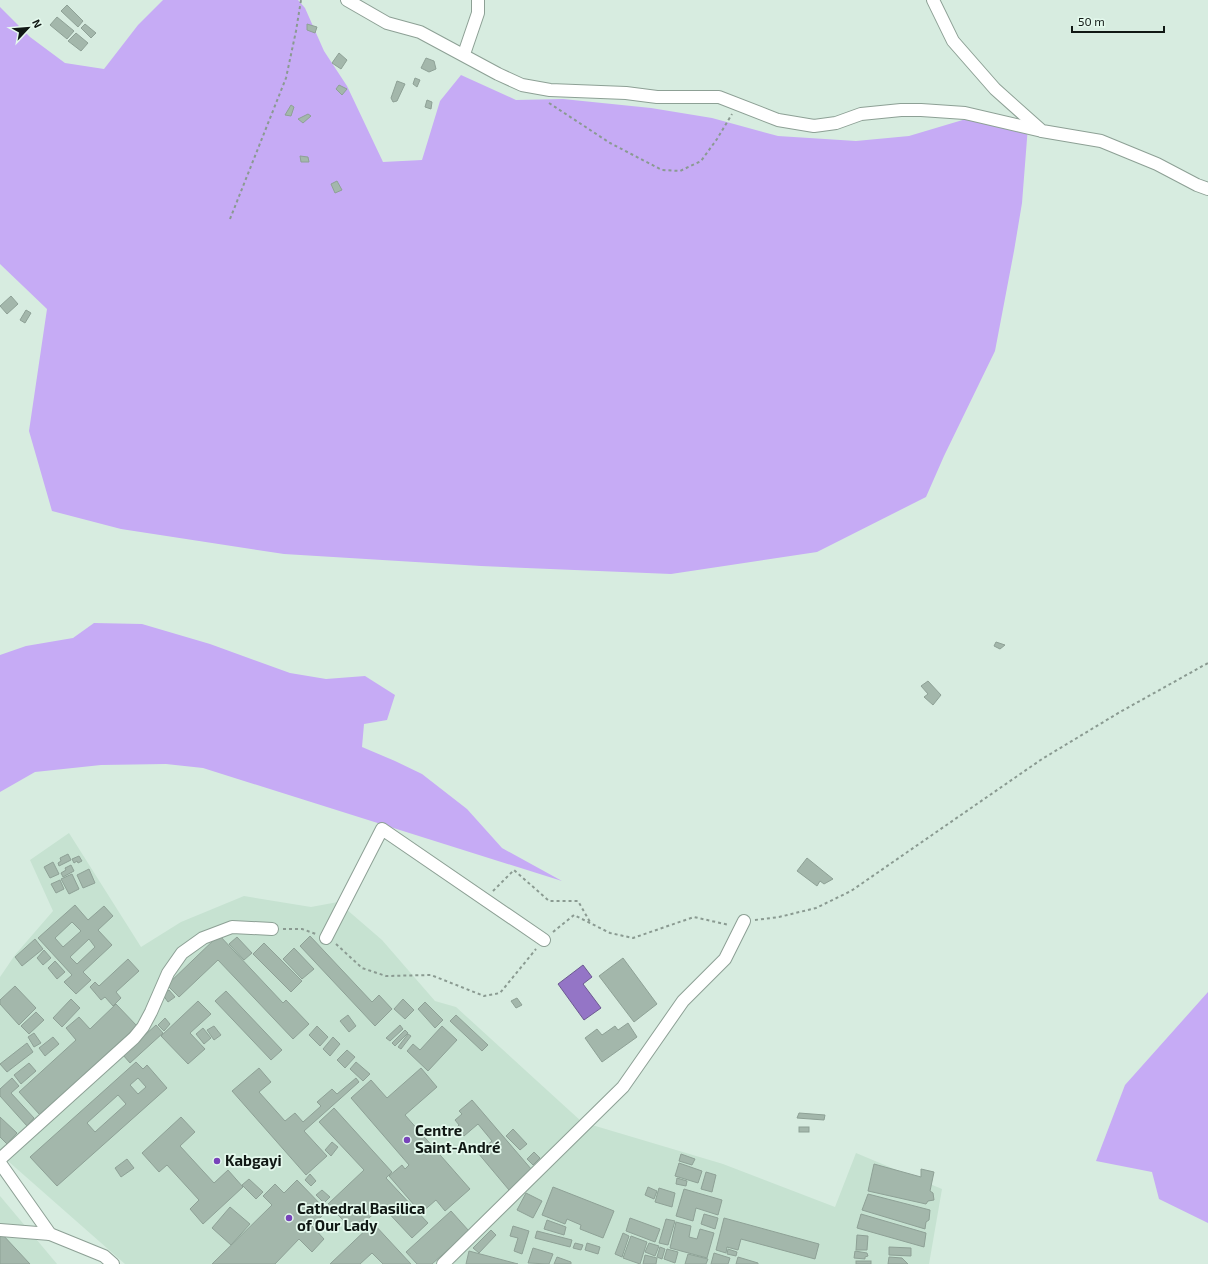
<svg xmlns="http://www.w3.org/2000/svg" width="1208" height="1264" font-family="'Exo 2',sans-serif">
<rect width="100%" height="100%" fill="#d7ece0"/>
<g fill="#c6e2d1">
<polygon points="69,833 141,947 181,922 244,896 311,907 338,902 382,940 435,1001 456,1007 582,1122 723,1164 835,1207 856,1153 942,1189 929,1264 125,1264 0,1154 0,977 15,955 53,911 30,860"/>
<polygon points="0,1196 57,1264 0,1264"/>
</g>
<g fill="#c6abf5">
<polygon points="163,0 298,0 305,8 324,51 347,86 383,162 422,160 440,101 461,75 516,100 563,99 651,108 712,118 778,136 856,141 909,136 966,119 1028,126 1022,203 1014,251 995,351 944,456 926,497 817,552 671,574 481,566 284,554 121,529 52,511 29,431 47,309 0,264 0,7 30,37 65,63 104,69 138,25"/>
<polygon points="94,623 142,624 210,644 290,673 326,679 365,676 395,695 387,720 364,724 362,747 395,761 422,774 467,809 502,848 562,881 203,768 166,764 101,765 35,772 0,792 0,655 26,646 73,638"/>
<polygon points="1208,992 1208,1223 1159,1199 1152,1172 1096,1161 1125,1085"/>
</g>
<polygon fill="#9475c6" stroke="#6c5991" points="583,965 592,977 583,984 601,1008 584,1020 558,984"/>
<g fill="#a3b7ab" stroke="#8ea196" fill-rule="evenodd">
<polygon points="67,5 83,21 78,27 61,11"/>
<polygon points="57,17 74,31 67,39 50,25"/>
<polygon points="85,24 96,33 91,38 81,28"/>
<polygon points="307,24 317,27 315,33 307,30"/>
<polygon points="76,33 88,43 81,51 68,41"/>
<polygon points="339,53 347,60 341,69 332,63"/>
<polygon points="426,58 434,61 436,69 429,72 421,68"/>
<polygon points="415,78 420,80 417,87 413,84"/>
<polygon points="397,81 405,84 397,101 393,102 391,98"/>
<polygon points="339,85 347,89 342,95 336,89"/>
<polygon points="427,100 432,102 431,109 425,107"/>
<polygon points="291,105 294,107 291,116 285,115"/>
<polygon points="308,114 311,116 303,123 298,119"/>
<polygon points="300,156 308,157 309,162 301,162"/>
<polygon points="337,181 342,190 335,193 331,184"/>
<polygon points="11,296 18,304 7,314 0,306"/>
<polygon points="26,310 31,313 25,323 20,320"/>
<polygon points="996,642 1005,645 1000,649 994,646"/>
<polygon points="928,681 941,695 933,705 924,697 928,694 921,686"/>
<polygon points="68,854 71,860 59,866 58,863 61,861 60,858"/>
<polygon points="79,856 82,861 78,863 77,861 74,863 72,859"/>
<polygon points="807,858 833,879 824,884 820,881 817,886 797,871"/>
<polygon points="53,862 59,874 50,878 44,867"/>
<polygon points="71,865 74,871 63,877 61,873 66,870 65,868"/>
<polygon points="89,869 95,883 83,888 77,875"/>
<polygon points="72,874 79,889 69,894 61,879"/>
<polygon points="60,880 64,889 56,893 51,884"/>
<path d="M75 905 88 920 104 906 113 916 98 930 112 945 83 972 91 980 76 994 64 982 72 975 38 938ZM72 922 81 931 63 947 55 938ZM89 939 95 947 77 964 70 957Z"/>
<polygon points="219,935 283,1003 286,1000 309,1024 293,1039 218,960 179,997 167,985"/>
<polygon points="310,936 372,1002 379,995 392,1009 375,1026 300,946"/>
<polygon points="237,937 252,953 244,960 229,944"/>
<polygon points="35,939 43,949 22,966 15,957"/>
<polygon points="264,943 302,981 291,992 253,954"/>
<polygon points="294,948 314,969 302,979 283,959"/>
<polygon points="44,950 51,958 43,965 37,958"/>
<polygon points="623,958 657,1004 634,1022 599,976"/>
<polygon points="128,959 139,971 116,992 121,998 113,1006 105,997 101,1000 90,987 95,982 99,986"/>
<polygon points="55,961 65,972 57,979 48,968"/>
<polygon points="15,986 36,1008 19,1025 0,1004 0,1000"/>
<polygon points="169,990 175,997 168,1002 163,995"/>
<polygon points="226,991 282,1050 271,1060 215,1001"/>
<polygon points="517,998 522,1005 516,1008 511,1001"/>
<polygon points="71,999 80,1008 62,1027 53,1018"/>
<polygon points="403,999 414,1010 405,1019 394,1009"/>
<polygon points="198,1001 211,1014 190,1033 205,1049 188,1064 161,1036"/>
<polygon points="425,1002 443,1020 435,1028 418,1009"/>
<polygon points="116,1004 137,1026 40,1115 19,1092 76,1040 66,1028 79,1017 90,1029"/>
<polygon points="36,1012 44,1020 29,1034 21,1026"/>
<polygon points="348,1015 356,1026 349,1032 340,1021"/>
<polygon points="456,1015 488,1045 482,1051 450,1021"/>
<polygon points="165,1018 170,1024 164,1031 158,1025"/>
<polygon points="628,1023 637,1037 602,1062 585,1038 597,1029 602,1035 615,1026 618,1030"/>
<polygon points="156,1025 163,1033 130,1063 123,1055"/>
<polygon points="400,1025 403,1029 390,1041 386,1038"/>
<polygon points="214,1026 221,1035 214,1040 207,1030"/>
<polygon points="317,1026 328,1037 320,1046 309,1035"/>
<polygon points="442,1026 457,1040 428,1071 407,1051 413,1044 420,1050"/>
<polygon points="203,1028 211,1038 204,1044 196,1034"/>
<polygon points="405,1030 408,1033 395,1046 392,1043"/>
<polygon points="34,1033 41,1043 34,1047 28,1037"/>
<polygon points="408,1034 411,1036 401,1049 398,1047"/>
<polygon points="53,1037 59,1044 45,1056 39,1048"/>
<polygon points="333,1037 340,1044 330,1056 323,1049"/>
<polygon points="27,1043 33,1052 7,1072 0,1064"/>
<polygon points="347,1050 355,1057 345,1068 337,1060"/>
<path d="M136 1062 143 1069 147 1065 167 1088 57 1186 30 1157ZM138 1078 146 1087 138 1094 130 1085ZM118 1095 126 1104 95 1132 87 1123Z"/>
<polygon points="356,1062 370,1074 363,1081 350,1069"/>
<polygon points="29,1063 36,1071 21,1084 14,1075"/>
<polygon points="259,1068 271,1082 259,1092 285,1121 295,1113 303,1122 321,1106 317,1102 332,1089 337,1094 356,1078 359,1082 304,1131 327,1156 306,1175 232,1091"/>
<polygon points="421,1068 437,1087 405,1115 470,1189 445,1211 436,1200 421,1213 389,1176 402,1165 405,1169 409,1165 351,1098 371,1080 387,1098"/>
<polygon points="12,1078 19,1086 11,1093 34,1118 27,1126 0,1096 0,1089"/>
<polygon points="472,1100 532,1170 509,1190 478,1153 492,1141 478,1124 464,1136 456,1128 459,1125 455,1120 462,1114 459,1111"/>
<polygon points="334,1108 392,1172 386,1178 428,1223 412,1238 382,1206 354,1232 328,1204 364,1170 319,1122"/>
<polygon points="799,1113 825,1115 824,1120 797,1118"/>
<polygon points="0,1117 17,1133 7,1144 0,1137"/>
<polygon points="181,1117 195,1132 180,1146 214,1183 228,1170 243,1187 203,1224 190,1209 199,1200 167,1165 159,1172 142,1153"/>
<rect x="799" y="1127" width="10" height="5"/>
<polygon points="513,1129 527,1144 520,1150 506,1136"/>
<polygon points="332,1142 338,1147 331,1156 325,1150"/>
<polygon points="534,1152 540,1158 533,1165 527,1159"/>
<polygon points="681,1154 695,1159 692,1165 679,1161"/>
<polygon points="127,1159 134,1168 121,1177 115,1168"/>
<polygon points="679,1163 702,1171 698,1183 675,1176"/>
<polygon points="874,1164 921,1177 921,1169 934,1172 930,1191 933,1193 934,1200 928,1201 926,1204 868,1191"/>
<polygon points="706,1172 716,1175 712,1192 701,1189"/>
<polygon points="310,1174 316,1181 311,1186 305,1180"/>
<polygon points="677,1178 687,1181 686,1186 676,1184"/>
<polygon points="249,1179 263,1192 256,1199 242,1185"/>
<polygon points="297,1180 327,1211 312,1226 324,1239 312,1252 299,1239 275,1264 212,1264 272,1205 263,1196 275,1184 284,1193"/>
<polygon points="553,1187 614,1211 603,1238 580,1229 581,1225 567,1219 565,1224 542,1215"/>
<polygon points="648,1187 657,1191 654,1199 645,1195"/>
<polygon points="659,1188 675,1193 672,1207 655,1202"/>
<polygon points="684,1189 722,1200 718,1215 696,1208 693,1221 676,1216"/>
<polygon points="322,1190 330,1197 324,1203 316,1195"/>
<polygon points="526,1193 542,1201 533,1218 517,1210"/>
<polygon points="868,1194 930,1210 929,1220 926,1222 925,1229 862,1210"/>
<polygon points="230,1207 250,1224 231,1245 212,1228"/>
<polygon points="451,1211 469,1231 432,1264 417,1264 406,1252"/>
<polygon points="704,1214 718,1218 715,1229 701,1224"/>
<polygon points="861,1214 926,1233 924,1247 857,1228"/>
<polygon points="630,1218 660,1229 655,1242 626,1231"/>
<polygon points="724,1218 819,1244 815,1259 741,1239 738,1250 727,1247 726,1253 716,1250"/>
<polygon points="666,1219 675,1221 668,1245 659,1243"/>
<polygon points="547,1220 566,1227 564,1235 544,1229"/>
<polygon points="676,1222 691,1226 689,1237 697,1239 700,1229 714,1233 707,1258 670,1248"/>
<polygon points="373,1223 411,1264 383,1264 372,1253 360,1264 330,1264"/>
<polygon points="513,1226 529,1231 522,1254 514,1251 518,1238 510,1236"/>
<polygon points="491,1230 496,1235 479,1253 473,1248"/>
<polygon points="537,1231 572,1240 570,1247 535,1238"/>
<polygon points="623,1233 629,1236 622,1257 615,1254"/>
<polygon points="2,1234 30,1264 0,1264 0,1236"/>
<polygon points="857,1235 868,1236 867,1250 856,1250"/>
<polygon points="631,1236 647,1242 640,1264 623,1258"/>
<polygon points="575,1243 583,1245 581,1250 573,1248"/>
<polygon points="587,1243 600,1247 598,1254 585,1250"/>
<polygon points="649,1243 659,1246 655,1256 645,1252"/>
<polygon points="660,1247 665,1249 662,1259 657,1257"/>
<polygon points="889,1247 911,1248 911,1256 889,1255"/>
<polygon points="533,1248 553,1254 549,1264 528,1263"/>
<polygon points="667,1249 678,1252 675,1263 664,1259"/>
<polygon points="728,1249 737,1252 736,1256 727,1254"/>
<polygon points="469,1251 518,1264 466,1264"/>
<polygon points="855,1251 867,1253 868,1256 865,1257 865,1259 854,1258"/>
<polygon points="714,1253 730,1258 728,1264 711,1264"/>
<polygon points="688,1254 708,1259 706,1264 685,1264"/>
<polygon points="645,1255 657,1258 656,1264 643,1264"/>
<polygon points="557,1257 571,1262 571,1264 554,1264"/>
<polygon points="738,1257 758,1263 758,1264 736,1264"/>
<polygon points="889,1257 902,1258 908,1264 888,1264"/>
<rect x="856" y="1261" width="15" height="3"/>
</g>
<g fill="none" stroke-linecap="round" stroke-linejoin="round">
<defs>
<g id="minor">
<polyline points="347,0 387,23 420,32 498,74 522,85 550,90 626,93 657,97 719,97 778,120 814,126 836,123 861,114 901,110 921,110 965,113 1042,131"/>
<polyline points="933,0 953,41 995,89 1042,131 1101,141 1157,164 1197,185 1208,189"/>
<polyline points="464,54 478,13 478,0"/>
<polyline points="326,938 382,829 544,940"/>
<polyline points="0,1159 134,1038 143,1027 151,1012 168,973 182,953 203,938 232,927 272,929"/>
<polyline points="0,1163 50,1234 104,1256 113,1264"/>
<polyline points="0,1230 50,1234"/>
<polyline points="443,1264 623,1087 683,1001 725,959 744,921"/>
</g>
</defs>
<use href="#minor" stroke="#8da095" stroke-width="14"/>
<g stroke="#8a9a91" stroke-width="2" stroke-dasharray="3 3" stroke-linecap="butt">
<polyline points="549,103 610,143 662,170 680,171 701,161 717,139 732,114"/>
<polyline points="230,219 286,78 296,31 301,0"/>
<polyline points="493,891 514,870 549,901 578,901 590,922"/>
<polyline points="755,920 779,917 816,908 851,891 1042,759 1120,712 1208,663"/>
<polyline points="283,929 302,929 316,934"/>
<polyline points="553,932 574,915 610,933 633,938 694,917 729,925"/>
<polyline points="336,944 362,968 386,976 431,975 484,996 500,993 536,949"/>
</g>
<use href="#minor" stroke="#fff" stroke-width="12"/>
</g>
<g fill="#7843ba" stroke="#e4f9ed" stroke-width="1.5">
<circle cx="407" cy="1140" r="4"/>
<circle cx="217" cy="1161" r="4"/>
<circle cx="289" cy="1218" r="4"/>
</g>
<g text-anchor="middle" stroke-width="3.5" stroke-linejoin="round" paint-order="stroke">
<g font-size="15" font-weight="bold" fill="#101814" stroke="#e4f9ed" text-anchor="start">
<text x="415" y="1136">Centre<tspan x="415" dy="17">Saint-André</tspan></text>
<text x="225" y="1166">Kabgayi</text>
<text x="297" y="1214">Cathedral Basilica<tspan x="297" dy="17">of Our Lady</tspan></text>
</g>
</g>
<g transform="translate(28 28) rotate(64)" stroke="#e4f9ed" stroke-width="3" paint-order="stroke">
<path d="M0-3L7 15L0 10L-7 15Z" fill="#101814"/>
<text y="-6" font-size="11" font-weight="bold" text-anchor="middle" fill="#101814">N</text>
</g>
<path d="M1072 26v6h92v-6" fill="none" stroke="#101814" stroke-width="2"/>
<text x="1078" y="26" font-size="12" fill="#101814" stroke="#e4f9ed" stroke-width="3" paint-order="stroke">50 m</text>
</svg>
